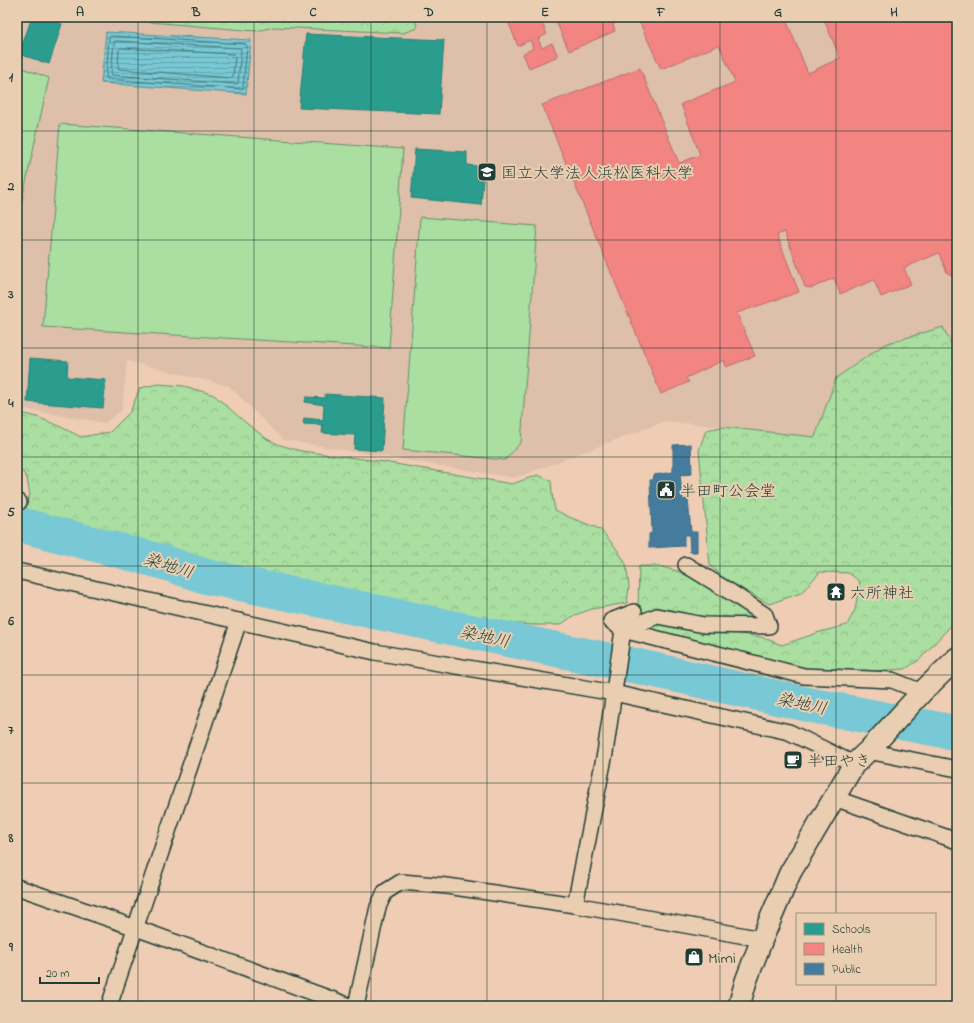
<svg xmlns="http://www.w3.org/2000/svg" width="974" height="1023" font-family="'Indie Flower','Klee One',sans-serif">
<defs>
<pattern id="forest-crowns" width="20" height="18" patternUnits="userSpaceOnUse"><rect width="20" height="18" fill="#aadfa1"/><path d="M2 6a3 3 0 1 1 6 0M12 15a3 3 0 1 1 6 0" fill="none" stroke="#92c08b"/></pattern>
<pattern id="water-rules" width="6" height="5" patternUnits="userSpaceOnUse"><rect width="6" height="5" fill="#79c8d5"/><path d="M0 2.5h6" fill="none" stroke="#63a4ae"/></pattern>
</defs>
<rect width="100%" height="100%" fill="#eecdb4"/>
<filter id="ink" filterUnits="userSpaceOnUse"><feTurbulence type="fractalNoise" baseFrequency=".025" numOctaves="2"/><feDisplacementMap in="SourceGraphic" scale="8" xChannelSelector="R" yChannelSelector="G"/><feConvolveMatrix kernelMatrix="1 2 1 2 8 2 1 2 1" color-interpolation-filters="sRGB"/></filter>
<g filter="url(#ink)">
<polygon fill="#debfaa" points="17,17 957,17 957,357 942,327 836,378 815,437 666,421 515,478 283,440 229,386 127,361 122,410 105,423 17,408"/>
<g fill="url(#forest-crowns)" stroke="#648e6a">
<polygon points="95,17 415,17 417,28 403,33 274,27 256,31 115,19 97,20"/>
<polygon points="943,327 957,357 957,619 919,660 905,669 861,672 807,670 638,629 660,622 761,637 782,645 820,632 847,625 855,610 860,582 849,573 820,572 801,593 769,604 722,577 710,565 699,450 706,430 722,427 815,437 836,378 885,344"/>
<polygon points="158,384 184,386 214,395 246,423 267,439 280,445 301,451 378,461 512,484 538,475 551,481 552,494 555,510 569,517 600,529 616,548 626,564 629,586 627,603 592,609 575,615 560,625 533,625 458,619 343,599 205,568 158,551 64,530 29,519 25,505 30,495 27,478 17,465 17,412 37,417 57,425 81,437 110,432 130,412 140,388"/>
<polygon points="639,566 658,566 677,571 715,588 763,620 643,616 638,610"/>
</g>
<g fill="#aadfa1" stroke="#648e6a">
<polygon points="17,66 49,78 17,223"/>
<polygon points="60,124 403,149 389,348 43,327"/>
<polygon points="420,217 537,226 521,442 505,460 403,450"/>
</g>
<polygon fill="url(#water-rules)" stroke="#559095" points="106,32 251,40 246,94 101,83"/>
<g fill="#2a9d8f" stroke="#278074">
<polygon points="32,17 42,17 62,24 49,64 19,54"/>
<polygon points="306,34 444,40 439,114 299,108"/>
<polygon points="415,149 467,152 467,165 484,167 481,205 411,198"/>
<polygon points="30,358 68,361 67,377 106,380 103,408 27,402"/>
<polygon points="325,394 385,398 382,451 354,449 355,435 322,433 323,425 303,424 304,418 323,420 324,405 305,402 306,397 325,398"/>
</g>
<g fill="#f28482" stroke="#b36f6b">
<polygon points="517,17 539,17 547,34 538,39 542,48 552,43 558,56 529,68 523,54 533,48 530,40 518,46 508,21"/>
<polygon points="554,17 633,17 613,24 615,31 569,51"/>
<polygon points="637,17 785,17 808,73 840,58 823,17 957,17 957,280 956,277 947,273 939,253 904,268 911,284 881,297 874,280 840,294 834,278 812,288 805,287 785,232 777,235 799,292 737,313 755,356 726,367 724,360 686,378 689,382 661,394 542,105 640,68 679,163 700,155 681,104 735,82 719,45 661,69"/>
</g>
<polygon fill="#457b9d" stroke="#3a687e" points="691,444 692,474 680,475 683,500 688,499 691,532 697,532 697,552 690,552 689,535 684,535 684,546 649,548 649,534 652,533 650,480 653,480 654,475 673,472 673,445"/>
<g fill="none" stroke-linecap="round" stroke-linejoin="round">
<g stroke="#437574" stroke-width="1">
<polygon points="111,36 245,44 247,46 243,88 241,89 107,79 106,77 109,38"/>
<polygon points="115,41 240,48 241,50 238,83 236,84 112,75 111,73 114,43"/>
<polygon points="121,48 233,54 235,56 233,76 231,78 119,69 118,67 119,50"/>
</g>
<polyline stroke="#79c8d5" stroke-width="35" points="17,524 163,562 204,576 636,666 810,705 957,733"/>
<defs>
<g id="street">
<polyline points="17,501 19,502"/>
<polyline points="17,571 375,652 614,693 789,732 854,764"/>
<polyline points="634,612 611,621 623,630 804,676 892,680 922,692"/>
<polyline points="623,630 657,616 704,625 769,626 765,615 732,593 686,565"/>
<polyline points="868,751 957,769"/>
<polyline points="834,798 957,841"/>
<polyline points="17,887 136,928 350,1006"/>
<polyline points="575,905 605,753 623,630"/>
<polyline points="109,1006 239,621"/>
<polyline points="356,1006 378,907 385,892 401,882 447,886 575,905 762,939"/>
</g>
<polyline id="secondary" points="739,1006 746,981 762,939 790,873 854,764 868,751 922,692 957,658"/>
</defs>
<use href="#street" stroke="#1f3d34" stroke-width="18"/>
<use href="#secondary" stroke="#1f3d34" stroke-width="24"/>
<use href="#street" stroke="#eaceb1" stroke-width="15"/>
<use href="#secondary" stroke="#eaceb1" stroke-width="21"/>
</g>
</g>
<path fill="none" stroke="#1f3d34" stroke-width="1" stroke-opacity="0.55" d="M138 17V1006M254 17V1006M371 17V1006M487 17V1006M603 17V1006M720 17V1006M836 17V914M17 131H957M17 240H957M17 348H957M17 457H957M17 566H957M17 675H957M17 783H957M17 892H957M836 984V1006"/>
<defs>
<symbol id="university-square" viewBox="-11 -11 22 22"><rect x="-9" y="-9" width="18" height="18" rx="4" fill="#1f3d34" stroke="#eaceb1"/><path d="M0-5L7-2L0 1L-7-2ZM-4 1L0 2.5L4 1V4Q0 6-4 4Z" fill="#fff"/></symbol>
<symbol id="civic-square" viewBox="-11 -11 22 22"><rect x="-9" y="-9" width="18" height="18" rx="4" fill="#1f3d34" stroke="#eaceb1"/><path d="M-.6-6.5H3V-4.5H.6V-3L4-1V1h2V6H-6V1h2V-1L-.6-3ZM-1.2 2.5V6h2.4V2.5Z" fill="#fff"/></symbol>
<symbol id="temple-square" viewBox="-11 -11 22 22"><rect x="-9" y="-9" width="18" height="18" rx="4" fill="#1f3d34" stroke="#eaceb1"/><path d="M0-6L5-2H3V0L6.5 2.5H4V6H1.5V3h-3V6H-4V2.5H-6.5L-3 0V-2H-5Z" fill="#fff"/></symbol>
<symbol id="cafe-square" viewBox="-11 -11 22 22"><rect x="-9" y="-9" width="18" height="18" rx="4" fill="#1f3d34" stroke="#eaceb1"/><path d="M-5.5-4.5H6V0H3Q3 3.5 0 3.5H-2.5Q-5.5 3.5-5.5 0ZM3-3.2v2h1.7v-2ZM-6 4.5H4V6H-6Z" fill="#fff"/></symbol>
<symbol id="shop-square" viewBox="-11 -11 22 22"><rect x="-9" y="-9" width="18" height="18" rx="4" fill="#1f3d34" stroke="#eaceb1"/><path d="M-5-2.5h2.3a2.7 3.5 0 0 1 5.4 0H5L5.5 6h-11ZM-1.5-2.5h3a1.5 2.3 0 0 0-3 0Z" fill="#fff"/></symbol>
</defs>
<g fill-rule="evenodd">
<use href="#university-square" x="476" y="161" width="22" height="22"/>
<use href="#civic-square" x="655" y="479" width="22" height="22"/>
<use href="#temple-square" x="825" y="581" width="22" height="22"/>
<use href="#cafe-square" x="782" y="749" width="22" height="22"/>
<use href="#shop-square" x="683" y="946" width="22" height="22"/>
</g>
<g text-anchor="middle" stroke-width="4" stroke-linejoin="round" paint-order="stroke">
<g font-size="16" fill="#1f3d34" stroke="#eaceb1" text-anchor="start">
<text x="501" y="178">国立大学法人浜松医科大学</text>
<text x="680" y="496">半田町公会堂</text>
<text x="850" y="598">六所神社</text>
<text x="807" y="766">半田やき</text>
<text x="708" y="963">Mimi</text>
</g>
<g font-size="17" font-style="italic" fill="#24443c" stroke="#eaceb1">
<text transform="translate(169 565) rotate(17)" y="6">染地川</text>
<text transform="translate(485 636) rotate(12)" y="6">染地川</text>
<text transform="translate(802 703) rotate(12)" y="6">染地川</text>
</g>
</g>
<rect width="974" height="1023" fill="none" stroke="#eaceb1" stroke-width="44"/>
<rect x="796" y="913" width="140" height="72" fill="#eaceb1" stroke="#99947f"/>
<rect x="804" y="923" width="20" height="12" fill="#2a9d8f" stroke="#99947f"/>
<text x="832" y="933" font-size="12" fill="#1f3d34">Schools</text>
<rect x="804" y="943" width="20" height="12" fill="#f28482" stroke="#99947f"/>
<text x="832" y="953" font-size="12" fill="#1f3d34">Health</text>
<rect x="804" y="963" width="20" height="12" fill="#457b9d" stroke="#99947f"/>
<text x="832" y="973" font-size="12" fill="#1f3d34">Public</text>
<path d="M40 977v6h59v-6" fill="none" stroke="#1f3d34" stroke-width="2"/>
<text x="46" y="977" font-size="12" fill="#1f3d34" stroke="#eaceb1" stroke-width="3" paint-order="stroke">20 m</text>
<rect x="22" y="22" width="930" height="979" fill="none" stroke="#1f3d34" stroke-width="1.5"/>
<g font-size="13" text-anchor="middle" font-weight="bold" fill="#1f3d34">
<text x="80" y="16">A</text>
<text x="196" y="16">B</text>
<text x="313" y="16">C</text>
<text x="429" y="16">D</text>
<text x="545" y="16">E</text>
<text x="661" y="16">F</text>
<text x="778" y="16">G</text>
<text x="894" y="16">H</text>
<text x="11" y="81">1</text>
<text x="11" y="190">2</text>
<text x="11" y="298">3</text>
<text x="11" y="407">4</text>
<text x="11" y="516">5</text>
<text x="11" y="625">6</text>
<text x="11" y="734">7</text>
<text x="11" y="842">8</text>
<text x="11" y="951">9</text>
</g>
</svg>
